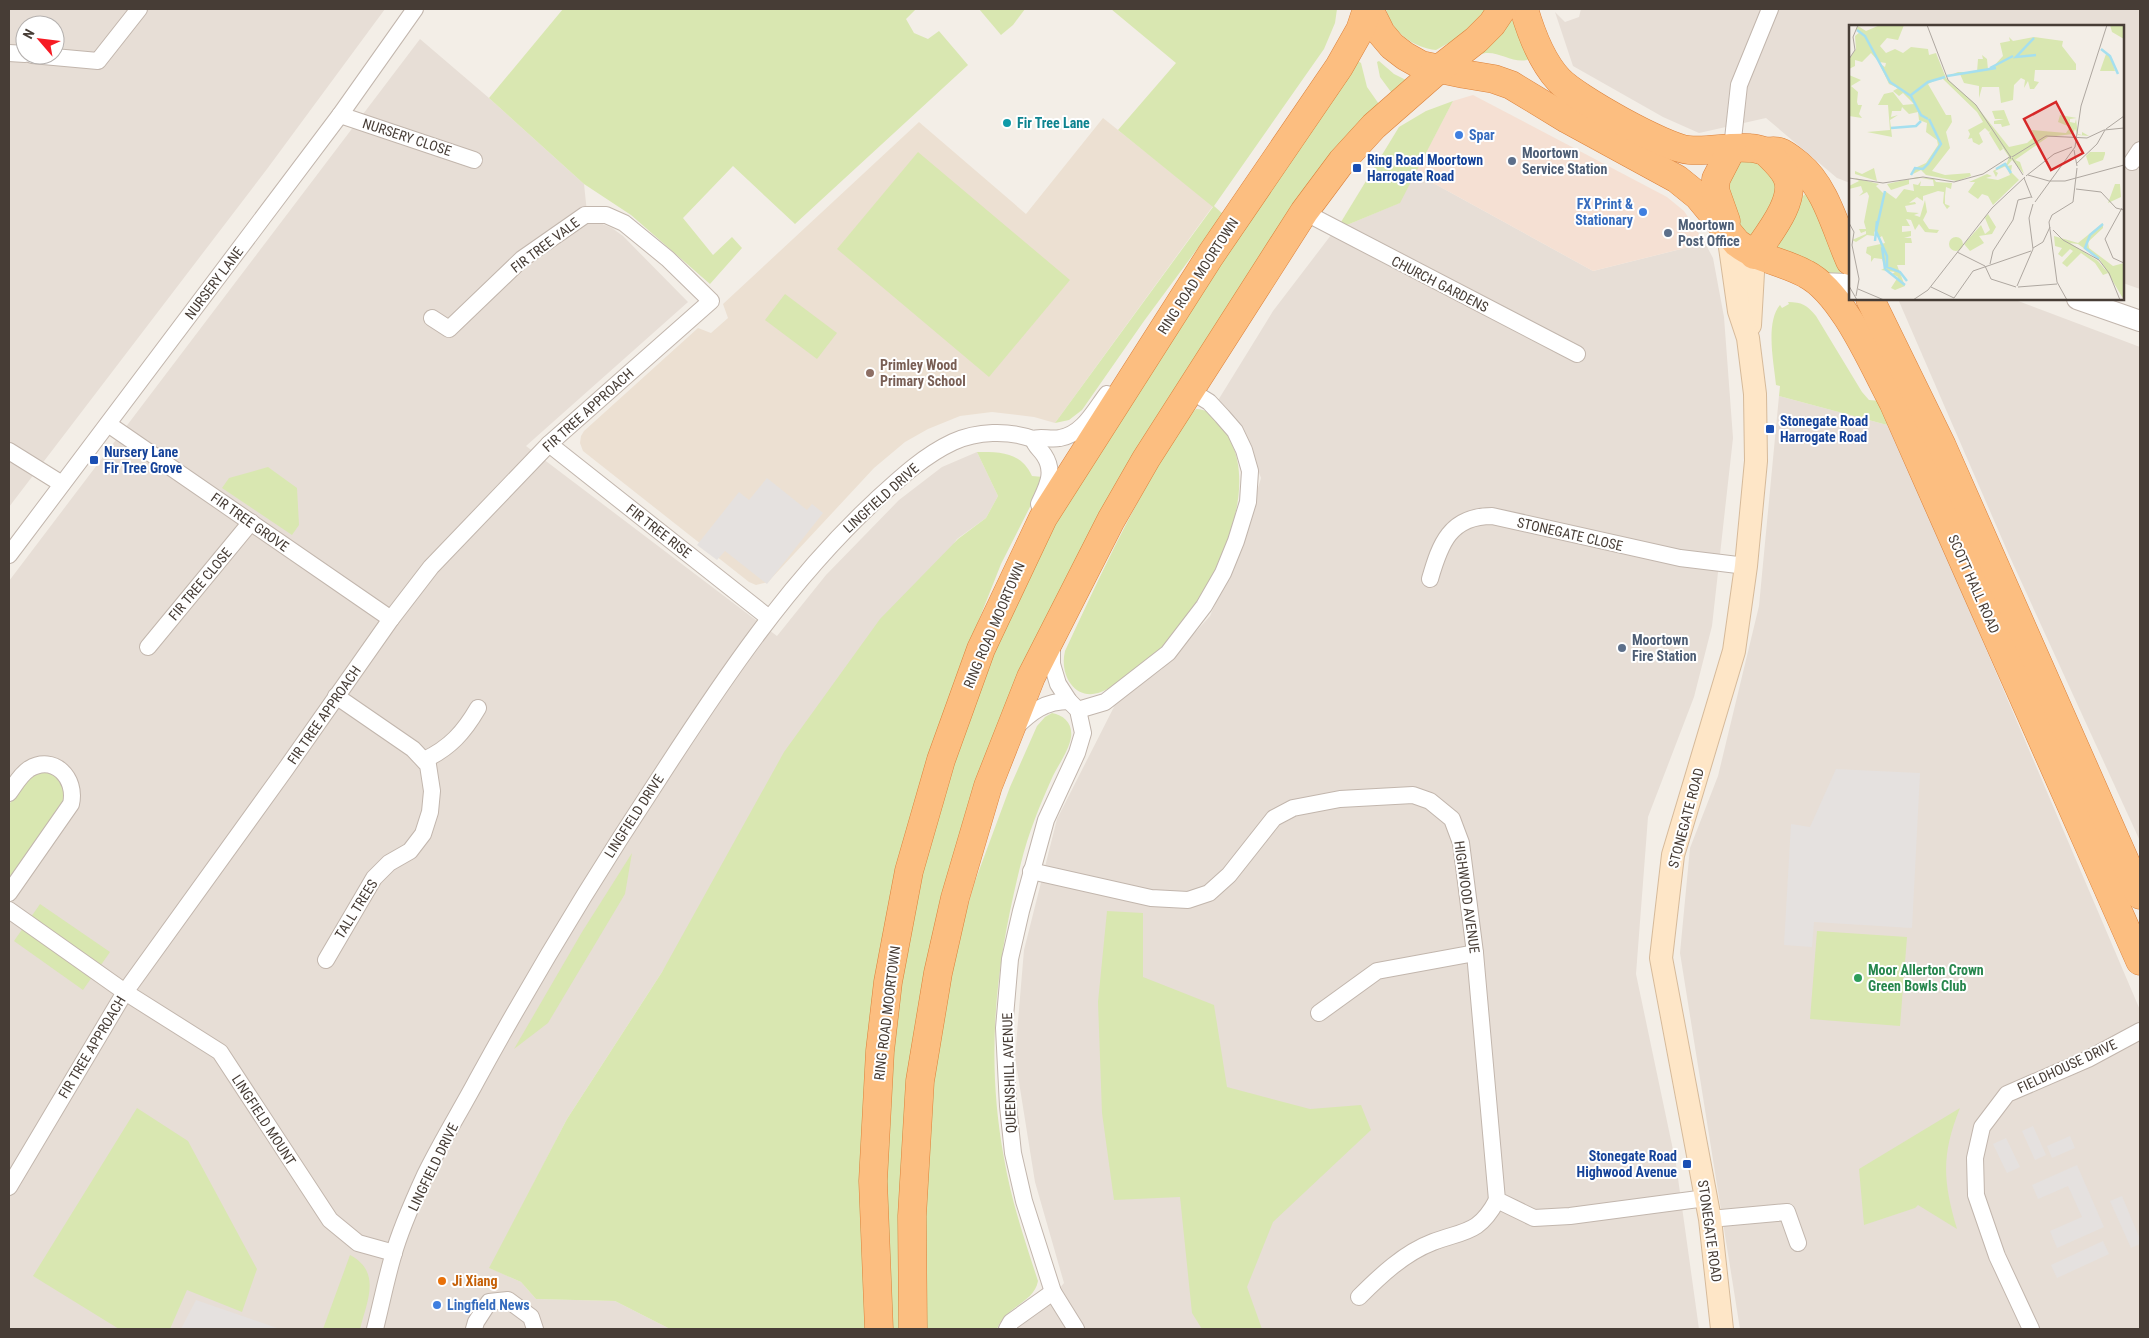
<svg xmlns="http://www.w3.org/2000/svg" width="2149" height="1338" font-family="'Roboto Condensed',sans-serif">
<rect width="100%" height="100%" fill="#f3eee7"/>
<g fill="#e7ded6" fill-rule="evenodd">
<path d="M9 9H385L267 169 9 507ZM25 25H55V55H25Z"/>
<polygon points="1581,9 2140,9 2140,289 2123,283 2123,26 1850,26 1850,183 1837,178 1766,118 1699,133 1663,117 1573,66 1555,12 1565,22 1579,17"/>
<polygon points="420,39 489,98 584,184 588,222 600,223 612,228 623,236 688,302 526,446 777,636 826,575 899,500 942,467 977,452 998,496 986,518 957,539 662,972 567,1119 490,1268 521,1282 536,1299 615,1301 670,1329 9,1329 9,581"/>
<polygon points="1415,173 1593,271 1705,243 1713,258 1724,317 1733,438 1712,626 1694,697 1648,817 1636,974 1676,1164 1699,1329 1016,1329 1039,1313 1064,1283 1035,1182 1015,1057 1024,950 1057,819 1117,701 1161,670 1210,616 1244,535 1261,478 1242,426 1217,402 1273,311 1341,222 1347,225 1399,203"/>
<polygon points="1898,299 2013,299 2140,347 2140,841 2009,555"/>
<polygon points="1779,396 1891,426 2140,1010 2140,1329 1740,1329 1680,953 1690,848 1718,776 1759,606"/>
</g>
<polygon fill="#f5e0d3" points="1473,95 1667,197 1684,211 1705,243 1593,271 1415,173 1453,101"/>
<polygon fill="#ece0d2" points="1103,118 1213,206 1055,423 1034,417 992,412 960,416 928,429 905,442 874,468 768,582 756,585 749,582 583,451 580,443 581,436 584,431 698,328 711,333 728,318 723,304 919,122 1026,214"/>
<g fill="#d9e7b1">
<polygon points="563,9 916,9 906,19 914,33 928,39 939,31 968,65 795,224 733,166 683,218 713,255 732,237 742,248 710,284 631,215 584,184 489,98"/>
<polygon points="979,9 1025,9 1013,25 1001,35"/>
<polygon points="1111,9 1337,9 1335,23 1324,49 1214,206 1223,214 1144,321 1082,410 1069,420 1055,423 1213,207 1118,130 1176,63"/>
<path d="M1386 9H1488L1465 34 1436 50C1413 48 1391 31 1386 9Z"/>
<path d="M1511 20 1514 22 1530 59C1513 66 1496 47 1479 55L1506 21Z"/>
<polygon points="1354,58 1361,63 1367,87 1381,107 1149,441 956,857 904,1329 888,1329 883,1162 900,970 925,848 968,711 1016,595 1064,504"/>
<polygon points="1379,61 1394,74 1410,82 1394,96 1380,77 1377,62"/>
<polygon points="1453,101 1400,203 1347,225 1341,222 1399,127 1426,111"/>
<polygon points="918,152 1070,280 989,377 837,249"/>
<polygon points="1755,160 1784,183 1754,239 1745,233 1727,201 1724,173 1734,161"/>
<polygon points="1805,194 1809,195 1842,269 1840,273 1828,273 1769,249 1802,197"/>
<polygon points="785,294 837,333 817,359 765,320"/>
<path d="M1788 302C1802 302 1807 305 1816 316L1862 392 1869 400 1881 401 1891 426 1779 396 1780 386 1776 385C1774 363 1765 323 1780 305L1782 308 1789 304Z"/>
<path d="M1196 409C1215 409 1226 429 1232 444 1266 519 1174 664 1101 692 1075 702 1059 675 1065 651 1096 585 1126 519 1164 456 1173 441 1183 420 1196 409Z"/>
<path d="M977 452C1001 452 1021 452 1032 476L1043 477 1035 497 1001 564 967 650 902 852 869 1329H670L615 1301 536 1299 521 1282 489 1268 567 1119 662 972 784 752 880 619 958 539 986 518 998 496Z"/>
<polygon points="268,467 297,488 299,525 292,535 222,488 229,478"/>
<path d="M1052 713C1064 715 1073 724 1071 737 1069 751 1058 765 1052 778 1040 805 1028 834 1021 863 996 963 985 1055 1004 1158 1011 1200 1025 1241 1038 1281 1034 1303 1007 1305 997 1329H923L922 1263 936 1053 953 958 974 884 1010 787 1037 726 1045 717Z"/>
<path d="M39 772C58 771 69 787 62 805L9 880V805L27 779Z"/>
<polygon points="632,853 625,894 548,1023 514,1049 582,932"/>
<polygon points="40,904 110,952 101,965 31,917"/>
<polygon points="1107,911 1143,913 1143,977 1214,1005 1227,1087 1310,1109 1361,1105 1371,1130 1273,1222 1247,1287 1262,1329 1202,1329 1192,1313 1180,1197 1114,1200 1102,1113 1098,1002"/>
<polygon points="23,928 92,977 83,990 14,941"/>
<polygon points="1817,931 1907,937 1900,1026 1810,1019"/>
<polygon points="137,1108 188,1141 257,1269 242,1312 187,1290 170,1329 119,1329 33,1276"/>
<path d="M1960 1108C1941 1155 1943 1181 1957 1229L1918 1205 1915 1208 1864 1225 1859 1169Z"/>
<path d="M350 1255C382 1272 367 1301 360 1329H323Z"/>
</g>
<g fill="#e5e1df">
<polygon points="767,478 807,510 812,504 823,513 767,584 725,551 717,560 697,545 739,492 749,500"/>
<polygon points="1836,769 1920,773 1912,928 1814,922 1812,947 1784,945 1791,824 1810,827"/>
<polygon points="2033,1126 2046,1155 2035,1160 2022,1131"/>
<polygon points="2070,1136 2075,1148 2052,1158 2047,1146"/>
<polygon points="2006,1138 2020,1167 2007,1173 1993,1144"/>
<polygon points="2077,1165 2104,1227 2057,1248 2050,1231 2082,1217 2068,1186 2038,1199 2032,1185"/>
<polygon points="2122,1196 2140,1239 2140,1244 2131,1248 2110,1201"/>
<polygon points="2103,1241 2109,1254 2057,1278 2051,1265"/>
<polygon points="196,1300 280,1329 181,1329"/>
</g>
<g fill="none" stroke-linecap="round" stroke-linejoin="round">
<defs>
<g id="minor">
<polyline points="9,53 25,54"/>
<polyline points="32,55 98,61 139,9"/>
<polyline points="340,115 474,160"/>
<polyline points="1732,148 1739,85 1770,9"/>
<polyline points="2132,162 2140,150"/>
<polyline points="1304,212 1577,354"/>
<polyline points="108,424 391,619"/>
<path d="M1033 439C1035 446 1040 449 1044 455 1056 473 1046 488 1039 504"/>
<polyline points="549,444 769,618"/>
<polyline points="9,451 62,484"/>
<polyline points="9,555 340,115 415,9"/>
<path d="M1430 579C1440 544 1450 516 1492 516L1680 558 1746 566"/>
<polyline points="1052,645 1052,664 1058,684 1069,701 1078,710 1083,733 1077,753 1046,820 1021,911 1010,959 1004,1028 1008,1106 1013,1153 1024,1201 1053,1292 1076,1329"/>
<polyline points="148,647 251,522"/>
<polyline points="1078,710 1105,702 1168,653 1204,606 1223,573 1236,541 1248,502 1250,471 1244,450 1235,431 1222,416 1209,402 1191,391"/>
<path d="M1015 728C1031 712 1045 701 1069 701"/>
<path d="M424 760C450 748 464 732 478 708"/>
<path d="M9 793C15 785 20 775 29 769 54 754 77 778 71 804L9 893"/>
<polyline points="1031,871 1151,898 1188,900 1209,893 1229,875 1274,818 1293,808 1340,799 1413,795 1430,801 1452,819 1461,843 1475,953 1497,1200 1534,1218 1570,1216 1706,1198"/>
<polyline points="9,910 125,992 220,1052 330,1220 358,1243 394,1253"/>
<polyline points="326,960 374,878 389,863 410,851 423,834 430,812 432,791 428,765 413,749 336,696"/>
<polyline points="1319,1013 1377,971 1475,953"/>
<polyline points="9,1187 125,992 285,770 391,619 431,567 549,444 711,301 668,259 624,223 606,215 585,215 522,259 449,329 432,318"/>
<polyline points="1710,1219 1787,1212 1798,1243"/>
<path d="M1359 1297C1380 1276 1404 1253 1433 1242 1465 1230 1479 1234 1497 1200"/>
<path d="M375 1329C381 1305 386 1280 393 1256 400 1230 414 1199 425 1175 441 1142 461 1110 478 1078 534 976 594 877 658 780 722 681 788 582 875 501 899 479 923 456 953 442 977 431 1008 430 1033 439 1041 436 1050 440 1060 438 1083 434 1094 411 1107 394"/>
<polyline points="474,1329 476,1322 489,1302 508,1300 531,1317 535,1329"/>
<polyline points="1007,1329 1011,1322 1053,1292"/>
<polyline points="2031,1329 1997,1256 1976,1195 1975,1158 1982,1127 2007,1094 2088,1059 2140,1031"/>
</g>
<g id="tertiary">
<polyline points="1820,283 1846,284 1850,282"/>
<polyline points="2077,299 2140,321"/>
</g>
<g id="secondary">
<polyline points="1750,325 1754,255"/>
<polyline points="1722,1329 1710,1219 1661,958 1673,855 1734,651 1746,566 1756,461 1755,394 1748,338 1739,311 1728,233"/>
</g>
<g id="trunk">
<path d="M1369 9 1381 33 1392 46 1405 56 1421 65 1464 74 1494 79 1511 85 1567 119 1677 179 1698 196 1737 243C1759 260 1783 261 1806 274 1843 293 1873 365 1893 402L2140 961"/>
<path d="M1524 9C1531 33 1541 61 1559 80 1576 98 1665 148 1689 150 1709 152 1730 146 1750 148 1755 148 1760 150 1765 151 1769 152 1775 150 1780 152 1786 154 1794 161 1799 165 1826 187 1836 230 1850 261"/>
<polyline points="1726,221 1715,190 1716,179 1732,148"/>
<path d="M1754 255C1767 236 1799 198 1786 175 1781 166 1773 159 1766 152"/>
<polyline points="1870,299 1942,446 2140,895"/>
<polyline points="879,1329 873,1181 880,1051 888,982 909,871 941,760 981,649 1043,518 1210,256 1339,67 1360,30 1367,9"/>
<polyline points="913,1329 912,1216 920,1081 938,973 955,898 988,786 1031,677 1111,520 1146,459 1304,212 1342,161 1374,126 1439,69 1476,40 1492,24 1502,9"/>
</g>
</defs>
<use href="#minor" stroke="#c2b6ad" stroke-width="18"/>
<use href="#tertiary" stroke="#c2b6ad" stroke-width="22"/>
<use href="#secondary" stroke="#d6ba9a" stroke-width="24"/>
<use href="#trunk" stroke="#db813a" stroke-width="29"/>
<use href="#minor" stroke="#fff" stroke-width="16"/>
<use href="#tertiary" stroke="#fff" stroke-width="20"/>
<use href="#secondary" stroke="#fee6c7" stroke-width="22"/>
<use href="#trunk" stroke="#fcbe80" stroke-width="28"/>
</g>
<circle fill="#0f9aa8" stroke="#fff" stroke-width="2" cx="1007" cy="123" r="5"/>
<g fill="#3f7fe0" stroke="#fff" stroke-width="2">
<circle cx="1459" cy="135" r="5"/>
<circle cx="1643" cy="212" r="5"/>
<circle cx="437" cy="1305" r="5"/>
</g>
<g fill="#5c6f8a" stroke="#fff" stroke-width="2">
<circle cx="1512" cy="161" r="5"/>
<circle cx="1668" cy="233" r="5"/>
<circle cx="1622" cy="648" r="5"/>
</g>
<g fill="#1a4fb4" stroke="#fff" stroke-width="2">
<rect x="1352" y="163" width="10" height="10" rx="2.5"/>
<rect x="1765" y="424" width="10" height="10" rx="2.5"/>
<rect x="89" y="455" width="10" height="10" rx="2.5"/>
<rect x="1682" y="1159" width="10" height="10" rx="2.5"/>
</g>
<circle fill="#8d6e63" stroke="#fff" stroke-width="2" cx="870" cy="373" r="5"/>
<circle fill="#2e9e5b" stroke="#fff" stroke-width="2" cx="1858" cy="978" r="5"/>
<circle fill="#e8710a" stroke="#fff" stroke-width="2" cx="442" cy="1281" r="5"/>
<g text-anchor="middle" stroke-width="4" stroke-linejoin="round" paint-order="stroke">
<g font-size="14" font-weight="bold" fill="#0d838f" stroke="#fff" text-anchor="start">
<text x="1017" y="128">Fir Tree Lane</text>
</g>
<g font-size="14" font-weight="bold" fill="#366cbe" stroke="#fff" text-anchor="start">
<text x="1469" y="140">Spar</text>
<text x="1633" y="209" text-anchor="end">FX Print &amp;<tspan x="1633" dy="16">Stationary</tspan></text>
<text x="447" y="1310">Lingfield News</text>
</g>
<g font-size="14" fill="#473d36" stroke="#fff">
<text transform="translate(407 137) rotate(18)" y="5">NURSERY CLOSE</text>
<text transform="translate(545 245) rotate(-37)" y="5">FIR TREE VALE</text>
<text transform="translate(1198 276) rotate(-57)" y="5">RING ROAD MOORTOWN</text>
<text transform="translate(214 283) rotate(-53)" y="5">NURSERY LANE</text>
<text transform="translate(1440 284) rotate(27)" y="5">CHURCH GARDENS</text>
<text transform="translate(588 410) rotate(-42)" y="5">FIR TREE APPROACH</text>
<text transform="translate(881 498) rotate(-42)" y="5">LINGFIELD DRIVE</text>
<text transform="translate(250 522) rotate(35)" y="5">FIR TREE GROVE</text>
<text transform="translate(659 531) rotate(38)" y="5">FIR TREE RISE</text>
<text transform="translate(1570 534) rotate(13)" y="5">STONEGATE CLOSE</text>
<text transform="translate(200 584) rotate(-50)" y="5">FIR TREE CLOSE</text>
<text transform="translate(1974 584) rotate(66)" y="5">SCOTT HALL ROAD</text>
<text transform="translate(994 625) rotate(-67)" y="5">RING ROAD MOORTOWN</text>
<text transform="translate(324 715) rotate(-55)" y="5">FIR TREE APPROACH</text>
<text transform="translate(634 816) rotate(-57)" y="5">LINGFIELD DRIVE</text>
<text transform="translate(1686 818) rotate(-75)" y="5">STONEGATE ROAD</text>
<text transform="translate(1467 897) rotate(82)" y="5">HIGHWOOD AVENUE</text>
<text transform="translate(356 909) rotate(-58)" y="5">TALL TREES</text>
<text transform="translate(887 1013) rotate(-83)" y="5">RING ROAD MOORTOWN</text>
<text transform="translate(92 1047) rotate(-59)" y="5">FIR TREE APPROACH</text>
<text transform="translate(2067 1066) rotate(-25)" y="5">FIELDHOUSE DRIVE</text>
<text transform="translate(1009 1073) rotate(-92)" y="5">QUEENSHILL AVENUE</text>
<text transform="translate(264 1120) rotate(57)" y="5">LINGFIELD MOUNT</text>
<text transform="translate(433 1167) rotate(-64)" y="5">LINGFIELD DRIVE</text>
<text transform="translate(1710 1231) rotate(82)" y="5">STONEGATE ROAD</text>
</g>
<g font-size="14" font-weight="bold" fill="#4e5e75" stroke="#fff" text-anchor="start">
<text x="1522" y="158">Moortown<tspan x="1522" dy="16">Service Station</tspan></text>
<text x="1678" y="230">Moortown<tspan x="1678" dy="16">Post Office</tspan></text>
<text x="1632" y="645">Moortown<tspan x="1632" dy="16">Fire Station</tspan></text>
</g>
<g font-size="14" font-weight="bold" fill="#164399" stroke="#fff" text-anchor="start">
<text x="1367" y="165">Ring Road Moortown<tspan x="1367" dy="16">Harrogate Road</tspan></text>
<text x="1780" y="426">Stonegate Road<tspan x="1780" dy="16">Harrogate Road</tspan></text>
<text x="104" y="457">Nursery Lane<tspan x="104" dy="16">Fir Tree Grove</tspan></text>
<text x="1677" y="1161" text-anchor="end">Stonegate Road<tspan x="1677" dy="16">Highwood Avenue</tspan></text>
</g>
<g font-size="14" font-weight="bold" fill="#785e54" stroke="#fff" text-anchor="start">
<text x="880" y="370">Primley Wood<tspan x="880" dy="16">Primary School</tspan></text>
</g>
<g font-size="14" font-weight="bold" fill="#27864d" stroke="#fff" text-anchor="start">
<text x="1868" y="975">Moor Allerton Crown<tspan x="1868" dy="16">Green Bowls Club</tspan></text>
</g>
<g font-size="14" font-weight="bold" fill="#c56008" stroke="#fff" text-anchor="start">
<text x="452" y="1286">Ji Xiang</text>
</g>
</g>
<g transform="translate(1849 25)">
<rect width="275" height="275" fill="#f3eee7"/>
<path d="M31 0H55L49 15 38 13 31 21 37 28 46 24 54 28 62 22 79 24 80 30 87 28 97 53 125 78 160 122 178 118 185 112 183 105 217 108 221 102 209 97 211 90 228 93 221 94V97L226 98 227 94 229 109 233 110V107L240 111 229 110 226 104 224 109 199 112 166 135 171 137 175 149 163 135 158 141 163 140 162 147 170 155 144 180 139 171 133 169 129 174 119 167 126 157H120L138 149 143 151 137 153 149 155 161 150 157 141 146 146 149 148 147 152 144 146 158 138 160 132 152 120 154 124 151 126 140 108 143 104 140 107 136 103 130 108 134 117 130 120 124 117 123 113 119 114 121 109 119 105 134 97 128 87 94 54 87 55 79 59 97 90H102L103 97 97 107 101 123 83 146 96 150 121 148 122 151 108 156 77 150 72 145 64 149 66 143 77 138 89 120 88 115 77 107 78 98 70 95 69 87 60 89 53 82 52 86H43L42 92 49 90 41 95 43 112 18 107 41 105 39 80H29L35 69 44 67 54 80 65 79 54 68 50 71 44 66 49 63 40 59 30 38 36 42 37 38 30 37 22 28 13 37 6 35V41L0 44V34L7 24 6 11 11 7 7 5 9 1 17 6ZM261 0H275V14L263 7ZM160 12 164 16 185 12 214 16 213 21 227 39V45H186L185 56 190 57 185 64H181L179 56 175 63 176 55 172 53 165 60 164 75 152 78 150 62H133L130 73V61L115 58 111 49 97 52 109 47H128L129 34H134L133 30 138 34 139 45 142 44 154 31 151 18 161 16ZM257 29 262 32 266 46H251ZM0 50 12 55 2 61 9 67 8 77 9 80H13L10 89 13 93 0 91ZM155 85 161 100 153 102 152 99H145V96L155 94H146L143 86ZM241 127H256V129L254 135 240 140 237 131ZM25 143 28 156 6 149V146L13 149ZM69 152 85 154 87 157 103 158 102 164 97 162 96 171V179L101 181 98 184 94 178 95 167 89 166 74 171V176L68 172 60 178 66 177 67 179 56 181 58 187 70 188 65 190 71 192 76 175 78 187 74 195 80 204 90 205 88 208 76 207 70 199 66 205 62 195 57 194 61 201H53V207L62 206V211L55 213H62L63 218H56V240H48L56 261 46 265 42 263 49 252 43 249 46 247 32 245 36 243 33 234 25 233 22 237V231L17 228 18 222 36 218 33 211 30 213 25 206V211L18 210 7 217 3 215 17 209V206L12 208 10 204H17L15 197 20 171 18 167 10 171 14 167 12 161 0 164V161L10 156 6 153 30 159 27 161 35 169 36 166 47 174 55 164 65 166 64 159 69 160 72 156 71 161H85L84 155 72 153 60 154V159L42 165 38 159ZM266 159H271L272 172 259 178ZM139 189 147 202 143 209 130 211 135 218 121 226 115 219 132 200 136 209 141 205 136 193ZM254 198V203L239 217 240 223 264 241 275 238V275L251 235 229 219 221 218 249 236 259 248 254 250 246 238 232 228 218 242 213 238 224 226 221 224 213 232 209 229 213 223 206 221 205 211 229 218ZM100 219a7 7 0 1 1 14 0a7 7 0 1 1-14 0Z" fill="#d9e7b1"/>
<path fill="none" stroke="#a5dfef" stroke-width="2.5" d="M8 5 16 11 41 57 62 71 72 90 79 94M185 13 167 32 187 30M252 24 261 31 269 49M141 43 164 31M98 51 147 43M62 70 79 57 96 52M42 103 67 101 72 96M147 144 156 139 162 148M62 150 66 143 74 144 79 139 92 119 80 94M36 166 27 206 38 231V242L51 247 58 256M26 216 28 196M33 222 36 244M250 234 236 223 241 210 254 199M36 244 56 260"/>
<path fill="none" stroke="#aea7a0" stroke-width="1" d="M78 0 99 55 127 80 161 131M0 34 6 25 4 12 9 0M257 104 275 91M225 125 228 141M163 132 197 111 238 113 255 105 275 103M163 133 174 150M227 139 248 119 256 105M179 150 200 156H216L275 140M177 151 205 129 223 122M0 153 34 158 74 152 105 157 134 149 162 131 161 134M175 153 183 173M227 164 252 167 267 183 275 185M186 177 226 122 232 81 258 0M273 183 256 214 264 233 275 238M0 198 5 207 3 220 10 254 7 271M204 205 214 215 250 235 260 248 271 275M184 223 194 217 201 202M108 227 136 241 142 254 167 262M141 239 144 226 164 195 169 175 182 172M0 261 8 275M168 261 184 224 180 193 184 179M82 262 105 273 124 246 182 226M169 262 208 259M9 264 35 275M64 275 79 265 143 183 176 152M218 275 208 257 200 197 203 190 224 177 228 143"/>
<path fill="#d62828" fill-opacity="0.15" stroke="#d62828" stroke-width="2.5" d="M207 77 234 128 202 145 175 94Z"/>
<rect width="275" height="275" fill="none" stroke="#473d36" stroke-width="2.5"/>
</g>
<rect width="2149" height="1338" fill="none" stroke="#473d36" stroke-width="20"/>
<g transform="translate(40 40) rotate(298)"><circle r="24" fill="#ffffff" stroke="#b5b1af"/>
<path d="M0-4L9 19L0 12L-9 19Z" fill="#f61b24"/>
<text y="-8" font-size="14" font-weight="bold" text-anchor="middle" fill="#473d36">N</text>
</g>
</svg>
